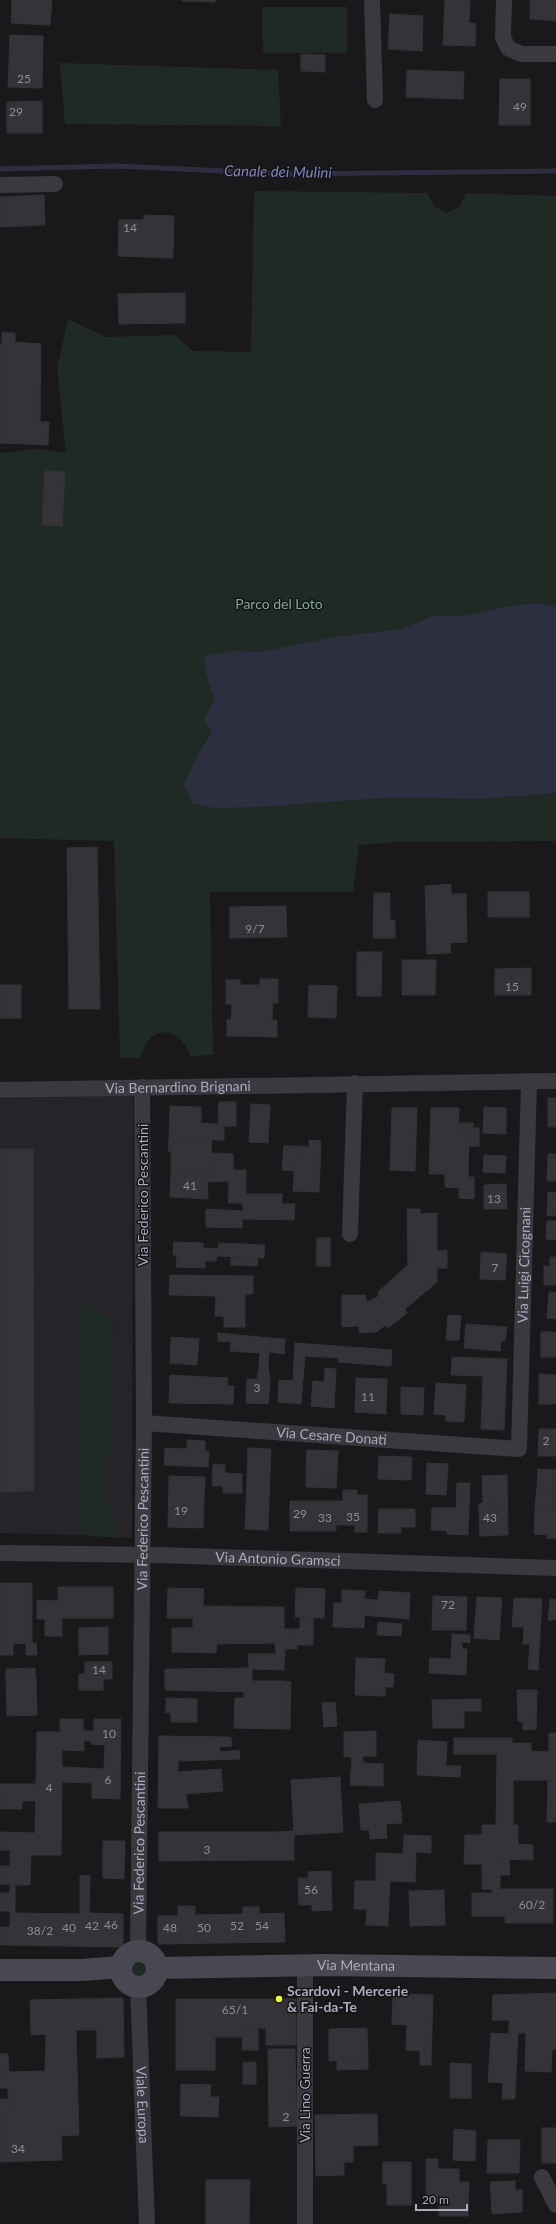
<svg xmlns="http://www.w3.org/2000/svg" width="556" height="2224" font-family="Lato,sans-serif">
<rect width="100%" height="100%" fill="#1a181b"/>
<polygon fill="#262428" points="133,1095 132,1538 81,1535 0,1533 0,1099"/>
<g fill="#202a25">
<polygon points="262,7 347,7 347,53 263,53"/>
<polygon points="60,63 278,70 281,126 65,124"/>
<path d="M254 191 427 193 434 206 447 213 460 206 466 193 556 196V841L398 842 359 845 353 892H210L213 1055 190 1056C181 1024 146 1025 141 1058H120L114 841 0 838V453L38 449 66 453 57 369 68 319 106 337 175 335 193 351 251 352Z"/>
<polygon points="94,1303 101,1315 112,1319 114,1436 106,1463 107,1496 119,1538 81,1535 81,1304"/>
<circle cx="139" cy="1968" r="11"/>
</g>
<polygon fill="#2d2f40" points="540,603 556,607 556,793 479,799 394,797 257,807 214,808 192,803 184,785 198,754 212,733 204,719 215,699 207,677 204,656 234,651 261,652 336,637 402,629 433,616 464,616 510,606"/>
<g fill="none" stroke-linecap="round" stroke-linejoin="round">
<polyline stroke="#2d2f40" stroke-width="5" points="0,169 117,166 287,174 556,171"/>
</g>
<g fill="#353337" stroke="#343237" fill-rule="evenodd">
<polygon points="12,0 52,0 50,25 11,23"/>
<polygon points="182,0 215,0 215,2 182,1"/>
<polygon points="445,0 470,0 469,23 476,24 475,46 443,45"/>
<polygon points="530,0 556,0 556,21 530,19"/>
<polygon points="390,14 423,16 422,51 388,49"/>
<polygon points="10,35 43,36 42,88 8,87"/>
<polygon points="301,54 325,55 325,72 301,71"/>
<polygon points="407,70 464,72 463,99 406,97"/>
<polygon points="500,79 530,79 530,125 499,125"/>
<polygon points="42,101 42,133 7,133 7,102"/>
<polygon points="44,195 45,225 0,227 0,197"/>
<polygon points="144,215 174,216 173,258 118,256 119,220 144,220"/>
<polygon points="185,293 185,323 119,324 118,294"/>
<polygon points="2,332 15,333 15,342 41,344 40,422 49,422 48,445 0,443 0,344 2,344"/>
<polygon points="45,471 65,472 62,526 42,525"/>
<polygon points="97,847 100,1009 69,1009 67,848"/>
<polygon points="451,884 451,894 466,894 467,942 450,943 451,953 427,954 425,886"/>
<rect x="488" y="892" width="41" height="25"/>
<polygon points="374,893 390,893 390,920 395,921 395,938 373,938"/>
<polygon points="286,906 287,937 230,938 230,907"/>
<rect x="357" y="952" width="14" height="13"/>
<polygon points="371,952 382,952 381,996 357,996 357,965 371,965"/>
<polygon points="402,960 436,960 435,995 402,995"/>
<polygon points="531,968 531,995 495,995 495,969"/>
<polygon points="260,979 278,979 278,1003 273,1003 272,1020 277,1020 277,1037 227,1036 227,1020 231,1020 232,1004 226,1004 226,980 240,980 240,985 260,985"/>
<rect x="0" y="985" width="21" height="33"/>
<polygon points="309,985 337,986 336,1018 308,1017"/>
<rect x="548" y="1098" width="8" height="29"/>
<polygon points="219,1102 236,1102 236,1126 224,1126 224,1140 169,1139 170,1106 201,1107 201,1123 218,1124"/>
<polygon points="251,1104 270,1105 268,1143 249,1142"/>
<polygon points="484,1107 506,1108 506,1134 483,1133"/>
<polygon points="392,1108 417,1108 415,1171 390,1170"/>
<polygon points="431,1108 459,1108 458,1132 469,1132 468,1177 474,1177 474,1199 459,1198 459,1188 445,1187 445,1174 429,1174"/>
<polygon points="458,1123 473,1123 473,1128 479,1128 479,1146 468,1146 469,1132 458,1132"/>
<polygon points="169,1139 212,1140 211,1153 215,1153 215,1169 212,1173 171,1173 171,1151 168,1151"/>
<polygon points="309,1140 321,1141 319,1192 293,1191 296,1146 309,1147"/>
<polygon points="284,1146 296,1146 295,1171 282,1170"/>
<polygon points="0,1149 33,1149 34,1491 0,1492"/>
<polygon points="215,1153 233,1154 233,1170 246,1170 246,1194 282,1194 282,1204 295,1204 294,1220 243,1219 243,1203 228,1203 229,1181 207,1182 208,1199 170,1197 171,1173 212,1173 215,1169"/>
<polygon points="548,1154 556,1154 556,1181 547,1181"/>
<polygon points="484,1155 506,1156 505,1173 483,1172"/>
<polygon points="506,1184 507,1209 484,1209 484,1185"/>
<polygon points="548,1192 556,1193 556,1216 547,1215"/>
<polygon points="206,1209 243,1211 242,1228 206,1227"/>
<polygon points="407,1209 420,1209 420,1214 437,1213 437,1251 447,1250 447,1268 437,1268 437,1282 405,1309 407,1313 388,1328 386,1325 376,1332 359,1333 359,1326 342,1327 342,1295 365,1295 367,1302 379,1296 378,1292 408,1265"/>
<polygon points="547,1221 556,1221 556,1240 546,1239"/>
<polygon points="317,1238 330,1238 330,1266 316,1266"/>
<polygon points="174,1242 203,1243 203,1248 218,1249 219,1243 265,1245 264,1258 217,1256 216,1261 205,1261 205,1268 176,1267 177,1255 173,1255"/>
<polygon points="481,1252 507,1254 505,1280 480,1279"/>
<polygon points="231,1257 258,1258 257,1266 231,1265"/>
<polygon points="550,1257 556,1257 556,1285 544,1285 544,1266 550,1266"/>
<polygon points="170,1275 253,1276 253,1294 245,1294 245,1327 224,1327 224,1316 215,1316 216,1296 169,1295"/>
<polygon points="549,1292 556,1292 556,1319 547,1318"/>
<polygon points="448,1315 461,1316 459,1340 446,1340"/>
<polygon points="466,1324 507,1327 505,1341 501,1341 500,1351 464,1348"/>
<rect x="541" y="1332" width="15" height="25"/>
<polygon points="218,1333 270,1338 268,1368 259,1367 260,1353 230,1351 231,1342 218,1341"/>
<polygon points="171,1337 199,1339 197,1365 170,1363"/>
<polygon points="270,1338 285,1339 284,1354 269,1352"/>
<polygon points="295,1343 392,1350 391,1366 338,1362 339,1358 305,1356 301,1404 278,1402 279,1380 293,1381"/>
<polygon points="452,1357 507,1359 504,1430 481,1429 483,1376 451,1375"/>
<polygon points="259,1367 268,1368 270,1380 257,1379"/>
<polygon points="325,1368 336,1369 334,1408 311,1406 313,1381 324,1382"/>
<polygon points="539,1374 556,1375 556,1404 539,1404"/>
<polygon points="170,1375 228,1378 227,1386 234,1386 233,1404 169,1403"/>
<polygon points="356,1378 387,1379 386,1414 355,1412"/>
<polygon points="247,1379 270,1380 268,1404 246,1403"/>
<polygon points="436,1383 466,1385 464,1422 446,1421 446,1415 434,1414"/>
<polygon points="401,1387 424,1388 423,1415 401,1414"/>
<polygon points="539,1429 556,1429 556,1456 538,1456"/>
<polygon points="187,1440 205,1441 205,1451 209,1452 208,1467 164,1465 165,1448 187,1449"/>
<polygon points="248,1448 271,1449 268,1530 245,1529"/>
<polygon points="307,1450 338,1451 337,1473 306,1472"/>
<polygon points="379,1456 412,1457 411,1480 378,1479"/>
<polygon points="427,1463 448,1464 446,1495 426,1494"/>
<polygon points="213,1464 225,1465 225,1473 242,1474 242,1493 223,1493 223,1486 212,1486"/>
<polygon points="538,1469 555,1470 554,1489 537,1488"/>
<polygon points="555,1470 556,1470 556,1539 547,1538 547,1535 534,1534 535,1508 553,1509"/>
<polygon points="306,1472 337,1473 336,1488 306,1487"/>
<polygon points="507,1475 508,1535 480,1536 479,1514 496,1513 496,1503 483,1503 482,1476"/>
<polygon points="169,1476 205,1477 203,1528 168,1527"/>
<polygon points="457,1483 470,1483 468,1535 447,1534 447,1531 431,1530 432,1508 456,1508"/>
<polygon points="537,1488 554,1489 553,1509 535,1508"/>
<polygon points="343,1490 357,1490 357,1495 367,1495 367,1532 355,1532 355,1525 336,1525 336,1531 290,1531 290,1501 343,1501"/>
<polygon points="483,1503 496,1503 496,1513 479,1514 479,1504"/>
<polygon points="379,1509 415,1509 415,1527 401,1527 401,1533 378,1533"/>
<polygon points="0,1583 32,1583 32,1643 36,1643 37,1655 26,1655 26,1643 13,1644 13,1655 0,1655"/>
<polygon points="58,1587 113,1587 113,1618 62,1618 62,1636 45,1636 45,1619 37,1619 37,1600 58,1601"/>
<polygon points="168,1588 204,1589 203,1606 284,1607 284,1636 296,1636 297,1649 285,1649 284,1670 252,1669 252,1681 283,1681 283,1729 234,1728 235,1698 244,1698 244,1692 165,1690 165,1669 249,1668 248,1654 276,1654 275,1643 217,1644 216,1653 172,1652 172,1628 193,1628 193,1618 167,1618"/>
<polygon points="296,1588 325,1589 324,1618 295,1617"/>
<polygon points="342,1590 365,1591 364,1628 333,1627 334,1603 342,1603"/>
<polygon points="379,1591 410,1593 409,1619 373,1616 374,1600 378,1600"/>
<polygon points="433,1596 467,1597 466,1630 432,1630"/>
<polygon points="477,1597 502,1598 499,1640 474,1638"/>
<polygon points="514,1598 542,1599 538,1670 528,1669 530,1644 523,1644 524,1627 512,1627"/>
<polygon points="365,1599 374,1600 373,1616 364,1615"/>
<polygon points="550,1599 556,1600 556,1620 548,1620"/>
<polygon points="300,1618 313,1618 313,1645 296,1645 296,1636 284,1636 284,1629 300,1629"/>
<polygon points="378,1622 402,1624 401,1636 377,1635"/>
<polygon points="108,1627 108,1654 79,1655 79,1628"/>
<polygon points="452,1634 470,1635 470,1643 462,1642 462,1649 467,1649 466,1675 429,1673 430,1658 451,1659"/>
<polygon points="356,1658 385,1659 384,1673 394,1674 393,1687 385,1687 385,1696 355,1695"/>
<polygon points="85,1662 112,1662 112,1679 103,1679 103,1690 79,1690 79,1674 85,1674"/>
<polygon points="35,1668 36,1678 6,1679 6,1669"/>
<polygon points="36,1678 37,1715 7,1716 6,1679"/>
<polygon points="283,1681 291,1682 290,1729 283,1729"/>
<polygon points="517,1690 537,1690 536,1729 523,1730 523,1722 518,1721"/>
<polygon points="166,1698 197,1699 197,1722 171,1722 171,1712 166,1713"/>
<polygon points="481,1699 481,1711 464,1711 464,1728 433,1728 432,1700"/>
<polygon points="335,1702 337,1726 324,1727 322,1703"/>
<path d="M60 1719H83V1731H94V1719H121L120 1799 92 1798V1783L62 1782 61 1855H31L30 1885H15V1913L80 1914V1875L90 1876 89 1913 123 1914V1947L0 1945V1927H10V1911H0V1893H10V1884H0V1866H10V1850H0V1832L35 1833 37 1732H60ZM84 1740 91 1741V1744L105 1745 104 1769 62 1767V1750L84 1751Z"/>
<polygon points="376,1731 376,1756 363,1756 363,1763 383,1764 383,1786 350,1785 352,1757 344,1757 344,1732"/>
<polygon points="549,1733 556,1733 556,1822 547,1822 548,1780 513,1780 513,1825 518,1825 518,1844 533,1845 533,1860 500,1859 500,1889 482,1889 482,1864 464,1864 465,1835 482,1835 482,1825 496,1825 497,1754 454,1754 454,1738 512,1738 512,1743 531,1743 531,1751 549,1752"/>
<polygon points="159,1736 231,1737 232,1746 219,1747 220,1752 239,1750 240,1759 178,1761 178,1772 221,1769 223,1791 186,1794 188,1808 158,1808"/>
<polygon points="418,1740 447,1742 446,1766 461,1766 460,1777 417,1775"/>
<polygon points="340,1777 343,1832 294,1835 291,1780"/>
<polygon points="0,1784 36,1784 36,1801 22,1801 22,1809 0,1809"/>
<polygon points="400,1801 402,1823 386,1824 387,1838 370,1839 369,1830 361,1830 359,1804"/>
<polygon points="294,1831 294,1860 274,1860 274,1832"/>
<polygon points="159,1832 274,1832 274,1860 159,1861"/>
<polygon points="404,1835 431,1836 431,1853 416,1852 415,1882 390,1881 388,1926 366,1925 367,1909 354,1909 355,1881 376,1881 376,1853 403,1854"/>
<polygon points="103,1841 125,1841 124,1879 103,1878"/>
<polygon points="500,1859 509,1860 510,1875 500,1875"/>
<polygon points="331,1871 332,1910 312,1911 312,1905 299,1905 298,1878 309,1878 308,1872"/>
<polygon points="492,1889 553,1889 553,1923 505,1923 505,1916 492,1916"/>
<polygon points="444,1890 445,1925 410,1926 409,1891"/>
<rect x="472" y="1893" width="20" height="23"/>
<polygon points="178,1906 195,1906 195,1915 243,1914 243,1907 259,1907 259,1914 284,1913 285,1942 158,1944 158,1916 178,1916"/>
<polygon points="556,1993 556,2049 552,2049 551,2072 525,2071 526,2033 518,2033 515,2099 502,2099 503,2083 488,2082 491,2033 509,2034 509,2020 492,2020 493,1995"/>
<polygon points="393,1994 433,1995 431,2065 420,2065 420,2051 406,2050 407,2025 392,2024"/>
<polygon points="123,1998 124,2057 97,2058 97,2030 76,2030 79,2135 61,2136 62,2160 0,2162 0,2114 8,2114 8,2088 0,2088 0,2054 8,2054 9,2072 45,2071 46,2034 31,2035 30,2000"/>
<polygon points="176,1999 296,1999 296,2045 266,2045 266,2028 243,2028 243,2037 215,2037 215,2070 176,2070"/>
<polygon points="243,2028 258,2028 258,2050 242,2050"/>
<polygon points="367,2028 368,2060 329,2061 329,2029"/>
<polygon points="268,2049 295,2049 297,2126 269,2127"/>
<polygon points="337,2060 368,2060 368,2069 337,2070"/>
<polygon points="256,2062 256,2084 243,2084 243,2063"/>
<polygon points="450,2063 471,2064 471,2098 450,2098"/>
<polygon points="181,2084 211,2085 210,2097 219,2097 218,2117 180,2116"/>
<rect x="0" y="2099" width="8" height="15"/>
<polygon points="377,2114 378,2145 353,2146 353,2162 344,2162 344,2175 316,2176 315,2115"/>
<rect x="542" y="2128" width="14" height="35"/>
<polygon points="454,2129 476,2131 475,2161 453,2160"/>
<polygon points="488,2140 520,2140 519,2173 487,2173"/>
<polygon points="426,2159 438,2159 438,2169 459,2169 459,2182 469,2182 468,2216 439,2216 439,2202 426,2202"/>
<polygon points="383,2162 411,2162 411,2205 387,2205 387,2184 383,2184"/>
<polygon points="206,2180 250,2180 249,2224 206,2224"/>
<polygon points="515,2181 515,2190 522,2190 522,2212 492,2214 490,2182"/>
</g>
<g fill="none" stroke-linecap="round" stroke-linejoin="round">
<g stroke="#3b3940" stroke-width="16">
<polyline points="372,0 375,100"/>
<polyline points="504,0 503,37 508,48 521,54 556,54"/>
<polyline points="0,185 55,184"/>
<path id="s1" d="M0 1090 556 1081"/>
<polyline points="350,1234 355,1083"/>
<path id="s2" d="M144 1423 519 1449 529 1081"/>
<path id="s3" d="M0 1553 159 1555 556 1568"/>
<path id="s4" d="M138 1951 144 1423 142 1087"/>
<path id="s5" d="M138 1987 147 2224"/>
<polyline points="542,2177 556,2205"/>
<polyline points="305,2224 305,1965"/>
</g>
<g stroke="#494751" stroke-width="22">
<circle cx="139" cy="1969" r="18"/>
<path id="s6" d="M157 1968 324 1965 556 1968"/>
<polyline points="0,1970 82,1970 121,1967"/>
</g>
</g>
<circle fill="#eaff2c" stroke="#151316" stroke-width="1.5" cx="279" cy="1999" r="4"/>
<g text-anchor="middle" stroke-width="3" stroke-linejoin="round" paint-order="stroke">
<g font-size="12" fill="#8e8c9b">
<text x="24" y="83">25</text>
<text x="520" y="111">49</text>
<text x="16" y="116">29</text>
<text x="130" y="232">14</text>
<text x="255" y="933">9/7</text>
<text x="512" y="991">15</text>
<text x="190" y="1190">41</text>
<text x="494" y="1203">13</text>
<text x="495" y="1272">7</text>
<text x="257" y="1392">3</text>
<text x="368" y="1401">11</text>
<text x="546" y="1445">2</text>
<text x="181" y="1515">19</text>
<text x="300" y="1518">29</text>
<text x="353" y="1521">35</text>
<text x="325" y="1522">33</text>
<text x="490" y="1522">43</text>
<text x="448" y="1609">72</text>
<text x="99" y="1674">14</text>
<text x="109" y="1738">10</text>
<text x="108" y="1784">6</text>
<text x="49" y="1792">4</text>
<text x="207" y="1854">3</text>
<text x="311" y="1894">56</text>
<text x="532" y="1909">60/2</text>
<text x="111" y="1929">46</text>
<text x="92" y="1930">42</text>
<text x="237" y="1930">52</text>
<text x="262" y="1930">54</text>
<text x="69" y="1932">40</text>
<text x="170" y="1932">48</text>
<text x="204" y="1932">50</text>
<text x="40" y="1935">38/2</text>
<text x="235" y="2014">65/1</text>
<text x="286" y="2121">2</text>
<text x="18" y="2153">34</text>
</g>
<g font-size="14" fill="#7fa894" stroke="#151316">
<text x="279" y="609">Parco del Loto</text>
</g>
<g font-size="14" fill="#acaabc" stroke="#151316">
<text dy="5" stroke="none"><textPath href="#s1" startOffset="178">Via Bernardino Brignani</textPath></text>
<text transform="translate(143 1195) rotate(-90)" y="5">Via Federico Pescantini</text>
<text dy="5" stroke="none"><textPath href="#s2" startOffset="560">Via Luigi Cicognani</textPath></text>
<text dy="5" stroke="none"><textPath href="#s2" startOffset="188">Via Cesare Donati</textPath></text>
<text dy="5" stroke="none"><textPath href="#s4" startOffset="432">Via Federico Pescantini</textPath></text>
<text dy="5" stroke="none"><textPath href="#s3" startOffset="278">Via Antonio Gramsci</textPath></text>
<text dy="5" stroke="none"><textPath href="#s4" startOffset="108">Via Federico Pescantini</textPath></text>
<text dy="5" stroke="none"><textPath href="#s6" startOffset="199">Via Mentana</textPath></text>
<text transform="translate(305 2095) rotate(-90)" y="5">Via Lino Guerra</text>
<text dy="5" stroke="none"><textPath href="#s5" startOffset="118">Viale Europa</textPath></text>
</g>
<g font-size="14" font-weight="bold" fill="#acaabc" stroke="#151316" text-anchor="start">
<text x="287" y="1996">Scardovi - Mercerie<tspan x="287" dy="16">&amp; Fai-da-Te</tspan></text>
</g>
<g font-size="15" font-style="italic" fill="#7e84b9" stroke="#151316">
<text transform="translate(278 172) rotate(1)" y="5">Canale dei Mulini</text>
</g>
</g>
<path d="M416 2204v6h51v-6" fill="none" stroke="#acaabc" stroke-width="2"/>
<text x="422" y="2204" font-size="12" fill="#acaabc" stroke="#151316" stroke-width="3" paint-order="stroke">20 m</text>
</svg>
